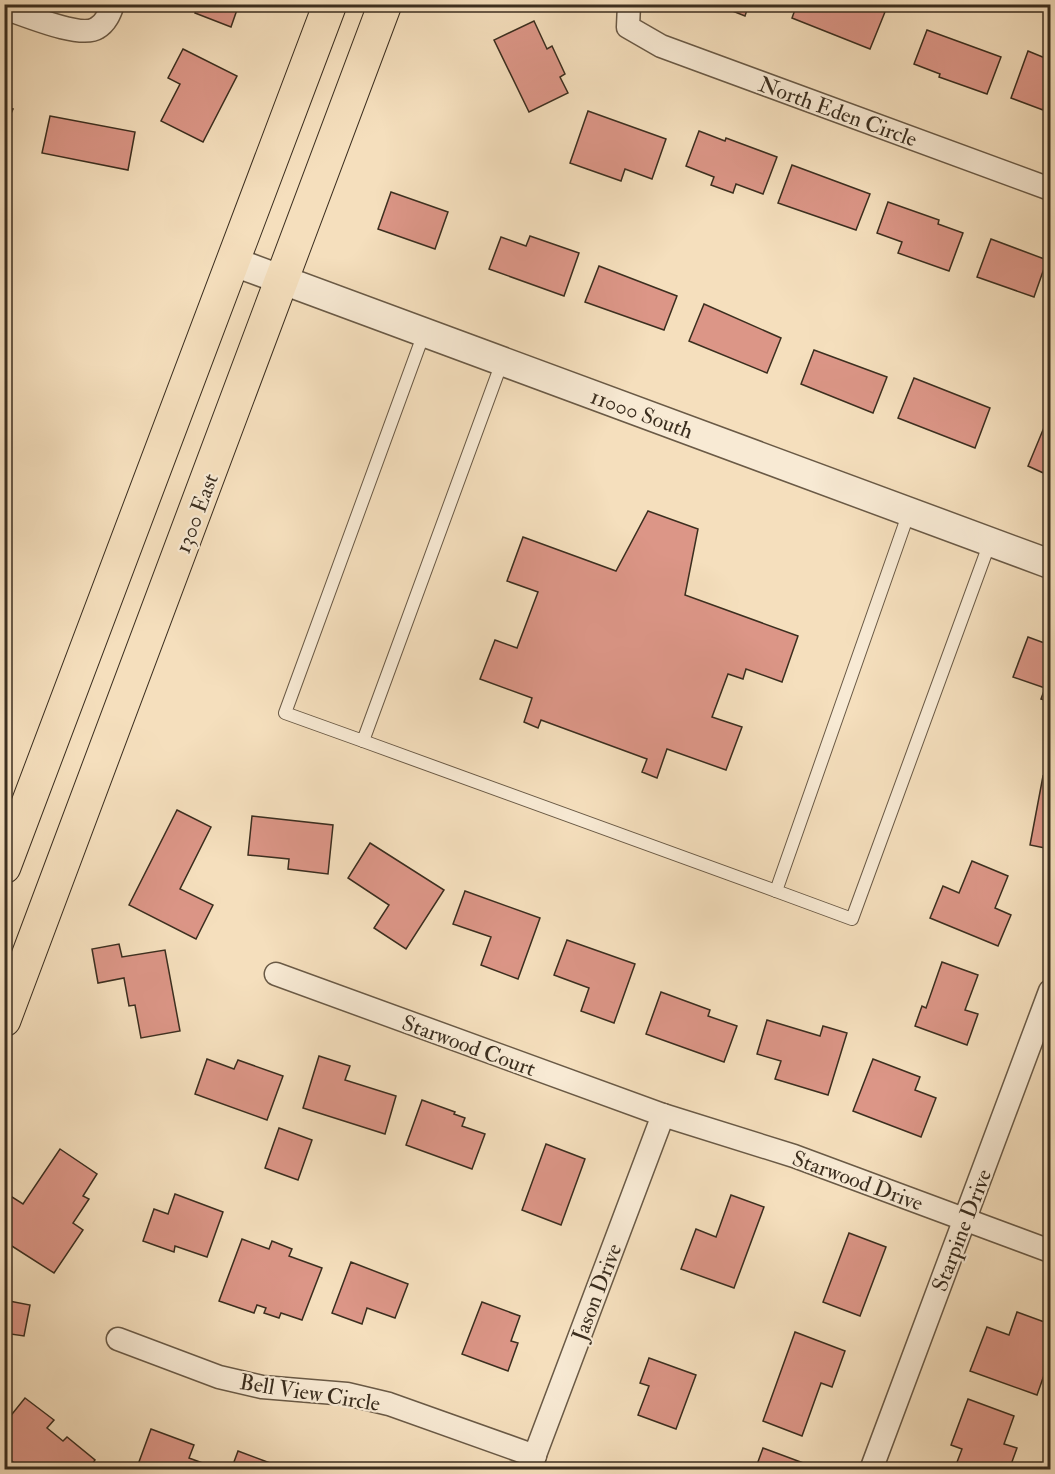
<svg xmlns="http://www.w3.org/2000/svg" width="1055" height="1474" font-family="'IM FELL Double Pica',serif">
<rect width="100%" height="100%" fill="#f5dfbd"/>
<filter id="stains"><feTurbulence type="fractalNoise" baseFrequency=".00333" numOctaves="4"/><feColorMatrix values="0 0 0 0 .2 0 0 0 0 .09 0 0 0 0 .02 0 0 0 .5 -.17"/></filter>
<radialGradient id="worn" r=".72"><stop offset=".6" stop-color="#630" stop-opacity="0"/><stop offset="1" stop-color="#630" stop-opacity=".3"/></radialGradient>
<g fill="#dc9687" stroke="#3b2e1f" stroke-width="1.5">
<polygon points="198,4 239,4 231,27 195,13"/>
<polygon points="715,4 749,4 745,16"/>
<polygon points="797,4 867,4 885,12 870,49 792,18"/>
<polygon points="534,21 547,49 552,46 565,74 560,77 568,93 529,112 494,40"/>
<polygon points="927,30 1001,57 987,94 939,77 940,74 914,64"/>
<polygon points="183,49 237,76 203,142 161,121 180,84 168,78"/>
<polygon points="1028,51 1050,60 1050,106 1045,104 1043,110 1011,98"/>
<polygon points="4,106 13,109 4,130"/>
<polygon points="588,111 666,139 652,179 625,169 621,181 570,163"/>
<polygon points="50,116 135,132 128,170 42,153"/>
<polygon points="699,131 725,141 726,138 777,157 763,194 736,184 733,193 711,185 714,177 686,166"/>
<polygon points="792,165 870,194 856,230 778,203"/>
<polygon points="391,192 448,212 435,249 378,229"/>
<polygon points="888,202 939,220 938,224 963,233 949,271 898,253 902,242 877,233"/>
<polygon points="530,236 579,253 564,296 489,269 501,237 526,246"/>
<polygon points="991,239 1047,260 1034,297 977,277"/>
<polygon points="599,266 677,296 664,330 585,302"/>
<polygon points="704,304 781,338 767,373 689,341"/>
<polygon points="814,350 887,377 873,413 801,384"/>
<polygon points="914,378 990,408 975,448 898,418"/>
<polygon points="1050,413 1050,476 1028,466"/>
<polygon points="648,511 698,529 685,595 798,636 782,682 746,669 743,679 728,674 712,717 742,727 726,770 667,749 657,778 642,772 647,759 541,720 538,728 524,722 532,698 480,679 495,640 517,648 538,592 507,581 523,537 616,571"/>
<polygon points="1028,637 1050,645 1050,702 1041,699 1045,688 1013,677"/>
<polygon points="1043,776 1050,778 1050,849 1030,845"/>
<polygon points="177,810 211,827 180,889 213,905 196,939 129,905"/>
<polygon points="252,816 333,825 328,874 288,869 289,859 248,855"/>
<polygon points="370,843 444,890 406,949 374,928 389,905 348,878"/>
<polygon points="972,861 1008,876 995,908 1011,915 998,946 930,918 943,886 959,893"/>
<polygon points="465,891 540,918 518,979 481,965 491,937 453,924"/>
<polygon points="567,940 635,964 614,1023 581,1011 589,988 554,975"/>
<polygon points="119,944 122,957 165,950 180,1031 141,1038 135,1005 129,1006 124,978 98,983 92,949"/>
<polygon points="942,962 978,975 965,1010 978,1014 967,1045 915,1026 922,1006 926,1008"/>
<polygon points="661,992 710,1010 708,1016 737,1026 724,1062 646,1034"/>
<polygon points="767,1020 820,1036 823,1026 847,1033 828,1095 775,1079 781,1061 757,1054"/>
<polygon points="319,1056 350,1066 345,1080 396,1096 385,1134 303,1108"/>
<polygon points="207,1059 234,1069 238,1060 283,1076 267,1120 195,1094"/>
<polygon points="873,1059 920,1077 915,1090 936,1098 921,1137 853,1111"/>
<polygon points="422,1100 455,1112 454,1114 465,1118 462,1126 485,1134 472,1169 406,1145"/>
<polygon points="279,1128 312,1140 298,1180 265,1168"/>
<polygon points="546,1144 585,1159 561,1225 522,1210"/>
<polygon points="60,1149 97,1174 83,1196 89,1199 73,1223 83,1230 54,1273 4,1241 4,1234 10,1226 4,1223 4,1202 9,1195 23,1204"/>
<polygon points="175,1194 223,1212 207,1257 175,1246 174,1252 143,1241 154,1209 168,1214"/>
<polygon points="731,1195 764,1207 734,1288 681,1269 696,1229 716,1237"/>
<polygon points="849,1233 886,1247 860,1316 823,1302"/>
<polygon points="242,1239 269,1249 272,1241 292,1249 289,1256 322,1268 302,1320 281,1313 279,1318 264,1313 266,1308 257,1305 254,1313 219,1301"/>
<polygon points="351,1262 408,1284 395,1318 367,1308 362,1324 332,1313"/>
<polygon points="4,1300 30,1305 24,1336 11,1334 6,1360"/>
<polygon points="482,1302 520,1316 511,1341 518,1343 508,1371 462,1354"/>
<polygon points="1017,1312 1050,1324 1050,1358 1037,1395 970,1371 987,1327 1009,1335"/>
<polygon points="795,1332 845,1351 832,1387 821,1383 802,1436 763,1421"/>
<polygon points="649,1358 696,1375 676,1429 638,1415 649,1386 640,1383"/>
<polygon points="25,1398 54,1420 47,1428 63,1441 67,1437 95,1460 88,1470 23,1470 4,1455 4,1424"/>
<polygon points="968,1399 1014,1416 1004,1444 1017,1448 1009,1470 954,1470 962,1449 951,1445"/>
<polygon points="151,1429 194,1445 189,1458 208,1465 206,1470 136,1470"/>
<polygon points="763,1448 806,1464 804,1470 755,1470"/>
<polygon points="238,1451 270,1463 267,1470 231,1470"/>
</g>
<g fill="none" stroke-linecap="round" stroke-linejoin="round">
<defs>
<g id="service">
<polyline points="424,333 285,713 363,741 502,362"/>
<polyline points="909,512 776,891 852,919 990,542"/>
<polyline points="363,741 776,891"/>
</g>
<g id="minor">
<polyline points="629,4 628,27 661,46 1050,189"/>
<path d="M4 8C23 14 81 39 97 28 106 23 110 13 113 4"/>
<polyline points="276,974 663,1115 794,1156 1050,1251"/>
<polyline points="118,1339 219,1377 262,1387 347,1394 389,1404 535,1456"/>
<polyline points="530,1468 663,1115"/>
<polyline points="871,1470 1050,991"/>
</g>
<polyline id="tertiary" points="234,262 1050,564"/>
<g id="primary">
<polyline points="4,867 330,4"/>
<polyline points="4,1020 385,4"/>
</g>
</defs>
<use href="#service" stroke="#6a5a46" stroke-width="14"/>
<use href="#minor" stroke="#6a5a46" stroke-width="25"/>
<use href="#tertiary" stroke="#6a5a46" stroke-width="31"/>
<use href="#primary" stroke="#3b2e1f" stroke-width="35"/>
<use href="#service" stroke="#f8ead4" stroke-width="12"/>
<use href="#minor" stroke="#f8ead4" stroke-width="22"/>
<use href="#tertiary" stroke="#f8ead4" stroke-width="28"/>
<use href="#primary" stroke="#f5dfbd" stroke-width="33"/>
</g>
<g text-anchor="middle" stroke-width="4.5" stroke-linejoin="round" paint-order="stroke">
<g font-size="22" fill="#3b2e1f" stroke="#f8ead4">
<text transform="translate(838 111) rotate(20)" y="8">North Eden Circle</text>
<text transform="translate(642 413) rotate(20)" y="8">11000 South</text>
<text transform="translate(196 513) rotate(-69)" y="8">1300 East</text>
<text transform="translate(469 1045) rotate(20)" y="8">Starwood Court</text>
<text transform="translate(858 1180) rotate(20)" y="8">Starwood Drive</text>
<text transform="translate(961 1230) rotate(-69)" y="8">Starpine Drive</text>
<text transform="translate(596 1292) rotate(-69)" y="8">Jason Drive</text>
<text transform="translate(310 1392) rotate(9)" y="8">Bell View Circle</text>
</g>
</g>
<rect width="1055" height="1474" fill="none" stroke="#f5dfbd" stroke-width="24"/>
<rect x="6" y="6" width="1043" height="1462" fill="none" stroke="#3b2e1f" stroke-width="3"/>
<rect x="12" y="12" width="1031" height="1450" fill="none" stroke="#3b2e1f" stroke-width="1.5"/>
<rect width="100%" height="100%" filter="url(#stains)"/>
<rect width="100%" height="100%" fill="url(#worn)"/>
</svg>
